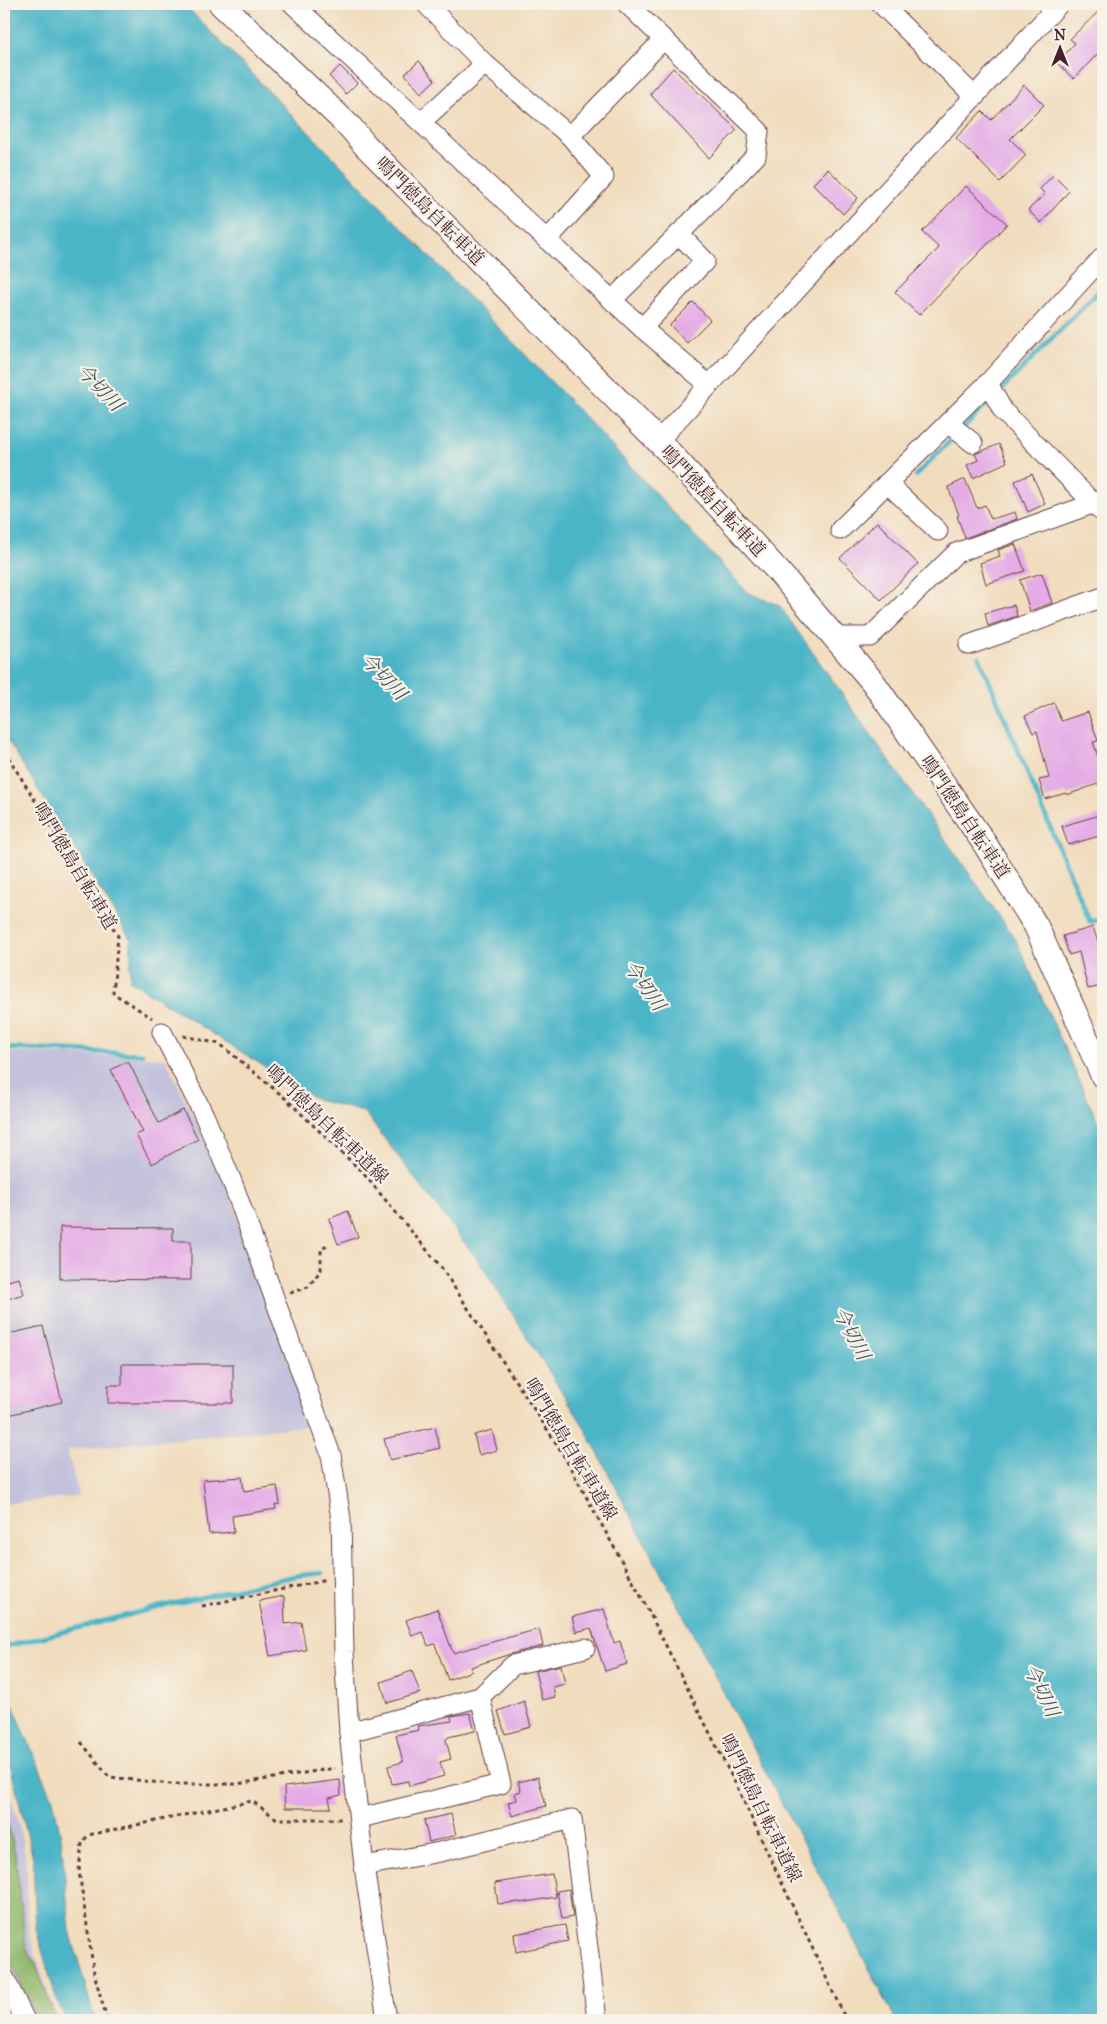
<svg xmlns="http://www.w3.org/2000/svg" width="1107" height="2024" font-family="'IM FELL Great Primer','Noto Serif JP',serif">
<rect width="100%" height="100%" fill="#f7f3e8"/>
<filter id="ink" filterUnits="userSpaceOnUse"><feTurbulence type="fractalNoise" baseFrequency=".02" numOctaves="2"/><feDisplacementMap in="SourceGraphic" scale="10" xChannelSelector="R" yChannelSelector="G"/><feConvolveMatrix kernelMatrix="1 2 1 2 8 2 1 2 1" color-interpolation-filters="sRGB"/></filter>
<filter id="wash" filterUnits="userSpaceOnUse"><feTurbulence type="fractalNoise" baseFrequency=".0096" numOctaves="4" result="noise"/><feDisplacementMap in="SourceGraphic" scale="20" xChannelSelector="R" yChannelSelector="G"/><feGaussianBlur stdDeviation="1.12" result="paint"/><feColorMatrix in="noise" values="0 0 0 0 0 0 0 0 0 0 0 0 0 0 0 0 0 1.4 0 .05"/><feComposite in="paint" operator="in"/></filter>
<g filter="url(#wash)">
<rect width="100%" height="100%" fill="#f1dcbd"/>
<g fill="#c3c1db">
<polygon points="4,1052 165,1058 229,1191 296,1385 308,1426 67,1450 79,1496 4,1504"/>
<polygon points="4,1775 20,1828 27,1871 27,1913 31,1941 57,2020 4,2020"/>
</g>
<polygon fill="#8fb56a" stroke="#6c6a4a" points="4,1808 15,1852 26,1948 35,1962 56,2020 38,2020 9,1958 4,1920"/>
<g fill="#4bb5c8" stroke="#4a6a7a">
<polygon points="4,4 184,4 571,402 748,593 779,605 1015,938 1103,1134 1103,2020 896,2020 583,1425 480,1263 364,1112 317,1100 130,981 131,940 4,734"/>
<polygon points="4,1692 12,1703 53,1799 61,1837 70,1931 95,2020 66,2020 56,1998 36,1929 33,1858 4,1740"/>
</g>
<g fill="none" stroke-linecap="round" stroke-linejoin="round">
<g stroke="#4bb5c8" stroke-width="5">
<polyline points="998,393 1103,287"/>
<polyline points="962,429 992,399"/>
<polyline points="916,475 956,435"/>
<polyline points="979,657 1090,922 1103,918"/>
<polyline points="4,1048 142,1054"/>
<polyline points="4,1647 159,1607 295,1576 322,1573"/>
</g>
</g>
<g id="blocks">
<g fill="#e4abe6">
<polygon points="1103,7 1103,48 1074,79 1057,63 1075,43 1070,39"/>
<polygon points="419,61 435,80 421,93 405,74"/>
<polygon points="340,66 357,83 346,94 329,76"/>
<polygon points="673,68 737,130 709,158 650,94"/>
<polygon points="1024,85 1044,105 1010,139 1026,155 1000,182 956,138 982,111 991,120"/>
<polygon points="828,169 858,198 843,214 813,184"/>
<polygon points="1053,175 1069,191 1041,223 1028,210 1045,194 1040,189"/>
<polygon points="966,186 1007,224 919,315 895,292 939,248 922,232"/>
<polygon points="693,302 710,320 687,343 670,325"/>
<polygon points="999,444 1007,462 973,478 967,465 978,460 975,454"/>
<polygon points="1032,474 1045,504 1028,512 1015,481"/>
<polygon points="965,479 977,508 985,505 991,519 1015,512 1017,519 965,538 957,516 959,515 948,487"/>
<polygon points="877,522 918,564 881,600 840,558"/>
<polygon points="1015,544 1025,571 986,584 980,563 1000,556 998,550"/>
<polygon points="1042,573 1052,603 1030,611 1020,580"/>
<polygon points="1014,605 1017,616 988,626 985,613"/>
<polygon points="1054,703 1061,721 1088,712 1098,741 1093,742 1103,771 1103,782 1067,795 1066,793 1045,799 1039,780 1049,778 1037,731 1033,733 1025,716"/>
<polygon points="1100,815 1103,826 1103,835 1068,845 1062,826"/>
<polygon points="1093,927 1103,958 1103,986 1088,989 1079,952 1069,955 1063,936"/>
<polygon points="128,1061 159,1123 183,1110 198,1139 152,1164 136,1135 143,1132 111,1070"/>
<polygon points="348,1211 358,1237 338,1244 329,1219"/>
<polygon points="60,1227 173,1228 173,1241 191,1241 191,1280 60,1279"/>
<polygon points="19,1278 24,1294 4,1300 4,1282"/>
<polygon points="43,1326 62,1402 4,1416 4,1335"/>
<polygon points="122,1364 233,1364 233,1403 108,1403 108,1385 122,1385"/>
<polygon points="435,1427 440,1448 390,1460 384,1439"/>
<polygon points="492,1430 497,1450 479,1455 474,1435"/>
<polygon points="242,1477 244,1491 277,1486 280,1504 275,1505 276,1509 232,1516 234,1532 209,1534 203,1480"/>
<polygon points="284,1596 285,1624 301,1622 306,1650 270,1656 259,1601"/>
<polygon points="437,1609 453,1653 539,1629 543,1646 510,1654 471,1667 472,1671 448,1680 435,1644 428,1646 423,1632 412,1636 406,1620"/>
<polygon points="604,1609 614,1643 620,1641 627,1664 605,1671 591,1628 576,1632 572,1617"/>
<polygon points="561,1665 565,1684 553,1687 555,1697 542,1700 535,1671"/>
<polygon points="412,1671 420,1693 387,1703 381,1682"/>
<polygon points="524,1701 531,1727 505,1734 498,1711"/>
<polygon points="470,1713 475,1731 448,1737 446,1740 451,1759 440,1762 444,1776 409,1786 408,1781 392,1784 388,1766 403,1762 396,1735 419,1730 418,1726 452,1721 451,1716"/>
<polygon points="538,1777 546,1806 512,1816 508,1802 517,1800 515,1793 521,1791 518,1782"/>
<polygon points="340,1780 341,1795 329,1798 331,1808 285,1808 284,1787"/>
<polygon points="451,1814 456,1835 429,1842 424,1820"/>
<polygon points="552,1874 556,1897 520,1903 520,1902 498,1904 495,1883"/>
<polygon points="569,1889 573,1917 562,1919 557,1891"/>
<polygon points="565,1925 568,1941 516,1952 514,1934"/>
</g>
</g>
</g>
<g filter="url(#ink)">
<use href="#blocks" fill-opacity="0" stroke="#633b41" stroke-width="1"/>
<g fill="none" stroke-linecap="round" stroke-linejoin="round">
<defs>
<g id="minor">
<polyline points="293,4 642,328 709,385"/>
<polyline points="627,4 759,131 756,156 679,234 705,261 642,328"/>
<polyline points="881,4 975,97"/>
<polyline points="485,64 570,136 664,39"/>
<polyline points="421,122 485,64 426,4"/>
<polyline points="547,240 604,177 570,136"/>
<polyline points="612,300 679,234"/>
<polyline points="988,383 1003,411 1101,511"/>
<polyline points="948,423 973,443"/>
<polyline points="658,441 1059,4"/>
<polyline points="887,483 938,531"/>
<polyline points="840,530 988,383 1103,257"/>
<polyline points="834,637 870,637 956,553 1103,500"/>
<polyline points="969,645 1103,597"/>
<polyline points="162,1032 204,1115 233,1184 331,1455 341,1519 344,1652 349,1732 364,1866 387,2020"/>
<polyline points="349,1732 480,1697 513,1665 585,1648"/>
<polyline points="360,1818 501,1784 480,1697"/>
<polyline points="364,1866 440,1852 572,1819 597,2020"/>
<polyline points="4,1977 25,2020"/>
</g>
<polyline id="major" points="221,4 351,128 365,145 670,453 777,570 873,682 983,841 1036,926 1103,1076"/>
</defs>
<use href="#minor" stroke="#633b41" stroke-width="21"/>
<use href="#major" stroke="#633b41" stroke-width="26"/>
<g stroke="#633b41" stroke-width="3" stroke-dasharray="4 4" stroke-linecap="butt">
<polyline points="4,750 118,936 113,993 152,1018"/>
<polyline points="183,1036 220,1044 285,1098 363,1173 441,1267 560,1449 642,1598 737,1787 846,2020"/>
<polyline points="290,1293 308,1287 321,1270 321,1249 327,1245"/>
<polyline points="4,1465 11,1462"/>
<polyline points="202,1606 327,1580"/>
<polyline points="81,1742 109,1777 170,1784 237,1784 335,1768"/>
<polyline points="107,2020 94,1973 79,1871 82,1843 88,1835 252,1801 277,1819 343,1819"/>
</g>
<use href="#minor" stroke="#fff" stroke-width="19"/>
<use href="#major" stroke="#fff" stroke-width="24"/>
</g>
</g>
<g text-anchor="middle" stroke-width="4.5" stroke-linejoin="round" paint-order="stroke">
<g font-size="18" fill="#4a1f2b" stroke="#f7f3e8">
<text transform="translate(430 211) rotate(45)" y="6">鳴門徳島自転車道</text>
<text transform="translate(713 501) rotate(47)" y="6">鳴門徳島自転車道</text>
<text transform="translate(965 817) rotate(56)" y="6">鳴門徳島自転車道</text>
<text transform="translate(75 866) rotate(59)" y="6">鳴門徳島自転車道</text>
<text transform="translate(327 1124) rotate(44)" y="6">鳴門徳島自転車道線</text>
<text transform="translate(571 1449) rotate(59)" y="6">鳴門徳島自転車道線</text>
<text transform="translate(761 1808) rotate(64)" y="6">鳴門徳島自転車道線</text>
</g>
<g font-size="19" font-style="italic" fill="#4a5462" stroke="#f7f3e8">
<text transform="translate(100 387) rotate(46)" y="7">今切川</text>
<text transform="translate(384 676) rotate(46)" y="7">今切川</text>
<text transform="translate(645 985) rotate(55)" y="7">今切川</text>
<text transform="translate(852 1333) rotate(62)" y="7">今切川</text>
<text transform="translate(1042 1690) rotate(64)" y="7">今切川</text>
</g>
</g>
<rect width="1107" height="2024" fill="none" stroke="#f7f3e8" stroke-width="20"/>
<g transform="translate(1060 48)" stroke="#f7f3e8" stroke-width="4" paint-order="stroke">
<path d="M0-4L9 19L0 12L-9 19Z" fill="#4a1f2b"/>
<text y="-8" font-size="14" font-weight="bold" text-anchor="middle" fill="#4a1f2b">N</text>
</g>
</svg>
